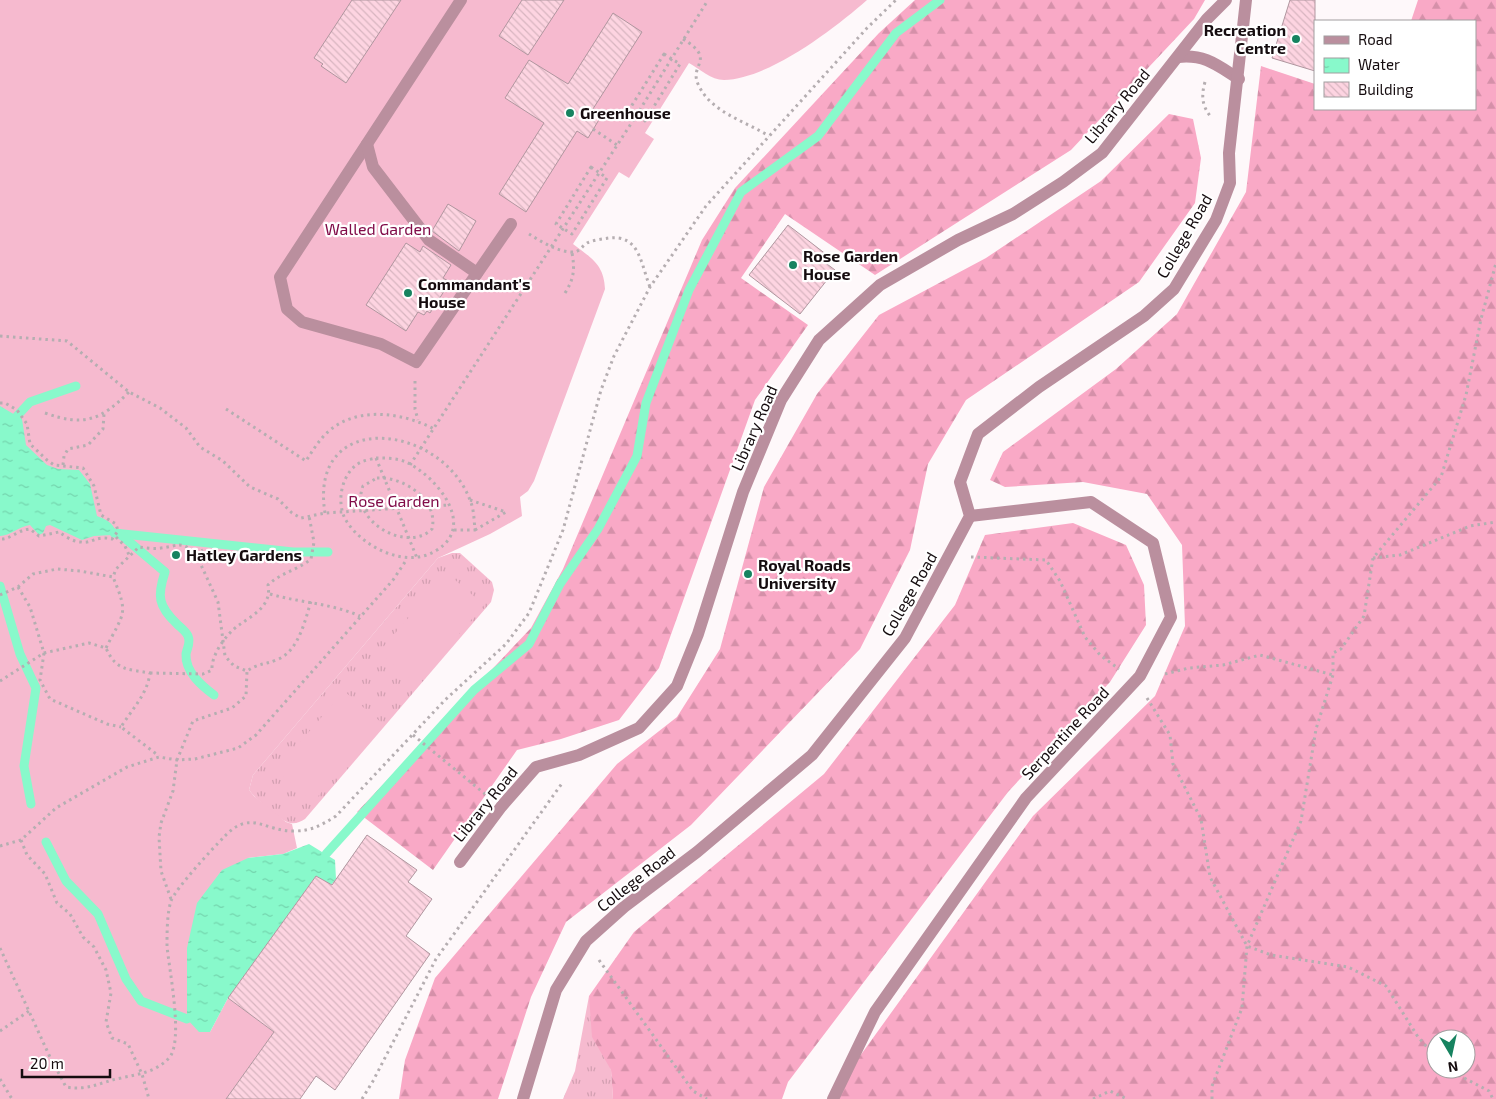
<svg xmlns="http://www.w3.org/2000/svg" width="1496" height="1099" font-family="'Exo 2',sans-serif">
<defs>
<pattern id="grass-tufts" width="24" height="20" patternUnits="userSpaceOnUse" patternTransform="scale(1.25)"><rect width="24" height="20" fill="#f6bacf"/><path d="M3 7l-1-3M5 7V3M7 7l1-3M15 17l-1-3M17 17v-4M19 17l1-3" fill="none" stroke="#d29fb1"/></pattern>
<pattern id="forest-firs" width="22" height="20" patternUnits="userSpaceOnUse" patternTransform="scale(1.25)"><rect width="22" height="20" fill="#f9a9c6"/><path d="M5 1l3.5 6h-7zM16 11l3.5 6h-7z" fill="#d590a9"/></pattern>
<pattern id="water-ripples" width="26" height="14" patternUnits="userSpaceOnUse" patternTransform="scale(1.25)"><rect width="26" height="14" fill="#88f9cb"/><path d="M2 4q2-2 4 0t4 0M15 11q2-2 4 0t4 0" fill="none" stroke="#74d4ad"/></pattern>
<pattern id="building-back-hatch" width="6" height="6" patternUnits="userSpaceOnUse" patternTransform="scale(1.25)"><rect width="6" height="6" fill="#fdd4e1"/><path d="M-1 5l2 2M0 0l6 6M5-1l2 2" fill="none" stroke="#d8b5c0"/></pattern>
</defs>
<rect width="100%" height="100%" fill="#fef8fa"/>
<g fill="url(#grass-tufts)">
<path d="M452 553H460L492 582 494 590 491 602 305 819C300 822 296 824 290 823 280 821 255 798 249 790L253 775 438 558Z"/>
<polygon points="589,996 611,1070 613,1099 563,1099 575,1071"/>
</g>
<g fill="url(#forest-firs)" fill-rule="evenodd">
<polygon points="915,0 1205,0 1194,19 1071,150 875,275 785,214 741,278 808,325 755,400 659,668 619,720 561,739 517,750 433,870 357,812 531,628 563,569 702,240 735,188 879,33"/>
<path d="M1418 0H1496V1099H829L1033 816 1155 696 1185 626 1182 545 1147 494 1083 482 1005 487 990 480 1003 452 1116 369 1177 314 1246 192 1261 66 1315 84V109H1475V21H1411ZM1436 1039H1466V1069H1436Z"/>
<polygon points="1169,114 1193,119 1201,158 1195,203 1139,282 966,400 928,464 910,550 860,649 691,825 566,922 531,997 498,1099 399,1099 405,1060 435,978 617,764 677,717 720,649 764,487 817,394 879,315 986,258 1101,181"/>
<polygon points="1073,523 1126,545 1144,585 1146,625 1110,682 1008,792 788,1082 782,1099 613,1099 611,1070 592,1037 589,996 634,932 824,774 955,605 985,535"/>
</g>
<g fill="#f6bacf">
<path d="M0 0H867C834 29 769 79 724 80 711 80 700 69 689 63L645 133 654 139 629 178 619 172 573 244C591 258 604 264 605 289L534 481 528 491 520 497 522 516 490 534 438 558 253 775 249 790 254 796 286 822 292 824 297 848 283 854 248 858 210 1032 228 998 274 1032 226 1099H0Z"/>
<polygon points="447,573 484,605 416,684 379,652"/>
<polygon points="344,691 382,723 313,802 276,770"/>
</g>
<g fill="url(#water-ripples)">
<path d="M0 406 22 419 26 445 47 465 58 469 79 470 90 484 97 516C105 519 112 522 116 531L112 535 94 536 82 540 50 525 46 526 43 533 39 535 30 525C18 527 10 536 0 536Z"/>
<polygon points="309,844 335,860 336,879 331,885 316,876 228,998 210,1032 199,1032 187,1019 187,948 197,903 222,870 248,858 283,854"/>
</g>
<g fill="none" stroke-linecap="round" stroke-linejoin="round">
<g stroke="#88f9cb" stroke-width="9">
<polyline points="17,416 30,402 76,386"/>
<polyline points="114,533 293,552 328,552"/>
<path d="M120 534 165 572C157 596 158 606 177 624 180 627 186 631 188 636 191 643 187 648 186 654 185 672 202 686 214 695"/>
<polyline points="0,586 20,654 36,688 24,766 31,804"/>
<polyline points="46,842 66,881 98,914 126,979 141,1001 187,1019"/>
<polyline points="326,854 474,690 529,644 560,584 598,529 637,456 646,403 689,290 741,192 818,136 896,33 940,0"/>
</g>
</g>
<g fill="url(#building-back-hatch)" stroke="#b0969f">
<polygon points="352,0 401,0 346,83 321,66 323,64 314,58"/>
<polygon points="522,0 564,0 528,55 499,36"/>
<polygon points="1290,0 1315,0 1315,71 1272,58"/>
<polygon points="613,13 642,32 591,112 600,118 588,138 577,131 526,212 499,194 544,123 505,98 529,60 568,84"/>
<polygon points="448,204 476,221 459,251 432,231"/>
<polygon points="788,225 827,255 823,261 835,270 800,314 749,275"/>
<polygon points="406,243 420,252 423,246 451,265 443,278 450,282 430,313 427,311 424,315 418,312 406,331 366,305"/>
<polygon points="367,835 417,870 408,882 432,899 406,936 430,954 335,1090 316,1076 300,1099 226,1099 274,1032 228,998 316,876 332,885"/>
</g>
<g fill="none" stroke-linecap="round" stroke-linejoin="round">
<g stroke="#b5aeb1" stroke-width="3" stroke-dasharray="2.5 4" stroke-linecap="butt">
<path d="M683 39C717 60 689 64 698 84 710 112 745 121 769 136"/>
<polygon points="664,54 680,64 645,121 629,110"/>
<path d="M1205 82C1201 96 1202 106 1211 117"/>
<polyline points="593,129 617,145"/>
<polygon points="591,167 607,178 572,234 556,224"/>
<path d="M529 234C542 242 556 251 571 252 579 253 581 247 587 243 593 240 602 239 609 238 640 234 641 265 650 287"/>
<path d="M565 293C574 279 575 269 572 253"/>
<polyline points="0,336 67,341 129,392 160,408 186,428 200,447 223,461 250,487 278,499 292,513 301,518 325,513 449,505"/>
<polyline points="415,381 415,409 418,420"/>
<path d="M0 403H5L17 410 27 424 30 444 47 460 54 465 83 468 94 486 101 515 116 524 118 531 112 539C96 535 92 544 81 542 73 542 65 536 59 532L39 536 30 529C17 530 10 540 0 539"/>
<path d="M226 409 306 461C311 453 316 445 322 438 350 405 400 411 434 429"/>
<path d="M45 413C84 427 101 420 129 392"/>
<path d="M376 458C386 458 397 458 406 462 436 476 477 525 437 550 408 569 365 549 347 522 335 504 341 472 361 462 366 460 372 459 376 458Z"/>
<polyline points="376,458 417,558"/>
<polyline points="63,465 64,456 68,449 88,445 103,429 104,414"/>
<polyline points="410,465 636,116 708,0"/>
<path d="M377 478C403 476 439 500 432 529 407 554 349 520 363 486Z"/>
<polyline points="470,500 506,512"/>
<path d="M325 513C308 408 441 423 470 500 474 509 474 520 475 530H454"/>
<polyline points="475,530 506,512"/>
<polyline points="116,537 125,546 129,555"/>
<path d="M196 554 218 602 225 656 234 666 247 671C259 663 264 665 276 660 298 653 305 621 311 601"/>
<polyline points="971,557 1046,560 1060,581 1085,637 1100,655 1119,669"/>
<polyline points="1373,558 1400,555 1470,526 1496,522"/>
<polyline points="18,587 30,607 44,653 40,680 50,699 107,724 121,727"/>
<path d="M270 594C301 603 330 603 360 616"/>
<path d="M0 595 18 587 33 574 57 569 80 571 113 577 116 569 139 547C146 548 154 549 161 548 179 546 180 540 196 554L203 550"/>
<path d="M106 648C124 612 129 615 113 577"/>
<path d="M150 673 203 674 212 670C211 655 226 634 239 625 253 615 272 606 268 585 280 573 298 570 311 559L314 542 309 516"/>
<polyline points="1165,674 1189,668 1223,665 1260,655 1333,675"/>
<path d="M0 681 44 653 89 643 106 648C116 671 128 669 150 673 147 695 132 709 121 727L159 756"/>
<polyline points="1147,698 1170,735 1173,764 1201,819 1210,877 1247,946 1271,955 1348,967 1386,986 1418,1037 1436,1057"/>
<polyline points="413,735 485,794"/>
<polyline points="21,840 27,855 45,874 57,903 70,914 83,937 94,947 106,970 111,993 106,1022 112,1038 128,1044 142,1074 149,1099"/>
<polyline points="0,846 21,840 56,808 127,767 159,757 177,760 195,759 238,748 256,735 393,580 407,559"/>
<polyline points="171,899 161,871 159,837 161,823 173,791 177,760 193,721 232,708 246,696 247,671"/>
<path d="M0 948 49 1055 66 1087C89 1091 100 1082 121 1078 139 1074 156 1072 169 1058 184 1042 169 969 167 946 167 933 167 913 171 901 176 888 213 848 224 837 251 808 265 832 294 831 311 831 322 825 336 816L445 700 506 644 529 613 563 530 601 390 614 356 650 287 706 206 867 28 896 0"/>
<polyline points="599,960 693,1091 707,1099"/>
<polyline points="0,1031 29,1011"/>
<polyline points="1447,1069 1489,1091 1493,1099"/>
<polyline points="0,1079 12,1099"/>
<polyline points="362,1099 373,1081 436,959 563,782"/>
<polyline points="1093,1099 1110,1091 1127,1099"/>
<polyline points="1212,1099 1212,1086 1242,1008 1247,946 1301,821 1316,729 1333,675 1333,653 1341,649 1364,616 1373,558 1441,477 1466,395 1481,319 1496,263"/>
</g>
<g stroke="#ba8f9e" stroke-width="12">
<polyline points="461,0 280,277 287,309 302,322 381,344 416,362 511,224"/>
<polyline points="367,144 373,167 429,240 477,273"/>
</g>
<g stroke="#ba8f9e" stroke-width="12">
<path d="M1178 57C1205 54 1217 65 1239 79"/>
<polyline points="460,862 501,807 536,767 579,755 639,728 677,686 698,634 743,492 781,400 819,340 880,285 958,240 1013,214 1063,182 1102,153 1207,19 1226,0"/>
<polyline points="523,1099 556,990 586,941 624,907 697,852 812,755 905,638 970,516 960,482 978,434 1039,387 1144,316 1174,289 1216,220 1230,183 1229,153 1246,0"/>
<polyline points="833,1099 875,1012 1026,798 1140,676 1171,617 1153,543 1091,502 970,516"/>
</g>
</g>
<g fill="#178360" stroke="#fff" stroke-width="2">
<circle cx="1296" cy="39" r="5"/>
<circle cx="570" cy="113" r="5"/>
<circle cx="793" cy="265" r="5"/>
<circle cx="408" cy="293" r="5"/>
<circle cx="176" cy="555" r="5"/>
<circle cx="748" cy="574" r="5"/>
</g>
<g text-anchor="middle" stroke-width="4.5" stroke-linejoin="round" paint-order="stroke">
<g font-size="16" font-weight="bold" fill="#150c0f" stroke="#fff" text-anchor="start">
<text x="1286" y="36" text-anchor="end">Recreation<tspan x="1286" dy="18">Centre</tspan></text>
<text x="580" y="119">Greenhouse</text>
<text x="803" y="262">Rose Garden<tspan x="803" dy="18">House</tspan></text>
<text x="418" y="290">Commandant's<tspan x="418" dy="18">House</tspan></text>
<text x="186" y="561">Hatley Gardens</text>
<text x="758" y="571">Royal Roads<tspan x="758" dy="18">University</tspan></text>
</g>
<g font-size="16" fill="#150c0f" stroke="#fff">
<text transform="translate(1117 106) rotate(-50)" y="6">Library Road</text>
<text transform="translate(1184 236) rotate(-60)" y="6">College Road</text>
<text transform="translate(754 428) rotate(-66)" y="6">Library Road</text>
<text transform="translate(909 594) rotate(-60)" y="6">College Road</text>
<text transform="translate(1065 733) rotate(-47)" y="6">Serpentine Road</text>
<text transform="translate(485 804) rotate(-51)" y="6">Library Road</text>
<text transform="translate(636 879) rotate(-38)" y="6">College Road</text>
</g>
<g font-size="16" fill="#810c49" stroke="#fff">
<text x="378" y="235">Walled Garden</text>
<text x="394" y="507">Rose Garden</text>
</g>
</g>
<rect x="1314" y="20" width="162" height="90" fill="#ffffff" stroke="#a19e9f"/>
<rect x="1324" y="36" width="25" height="8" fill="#ba8f9e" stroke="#a19e9f"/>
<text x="1358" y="45" font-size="15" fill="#150c0f">Road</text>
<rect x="1324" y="58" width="25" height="15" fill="url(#water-ripples)" stroke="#a19e9f"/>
<text x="1358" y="70" font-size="15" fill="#150c0f">Water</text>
<rect x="1324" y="82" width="25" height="15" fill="url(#building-back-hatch)" stroke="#a19e9f"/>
<text x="1358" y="95" font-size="15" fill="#150c0f">Building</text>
<g transform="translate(1451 1054) rotate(171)"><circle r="24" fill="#ffffff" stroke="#a19e9f"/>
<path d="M0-4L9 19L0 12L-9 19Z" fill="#178360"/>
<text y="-8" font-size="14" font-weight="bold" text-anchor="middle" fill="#150c0f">N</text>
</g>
<path d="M22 1069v8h88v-8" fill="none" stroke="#150c0f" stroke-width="2.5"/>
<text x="30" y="1069" font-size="15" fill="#150c0f" stroke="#ffffff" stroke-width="4" paint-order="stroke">20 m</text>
</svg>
